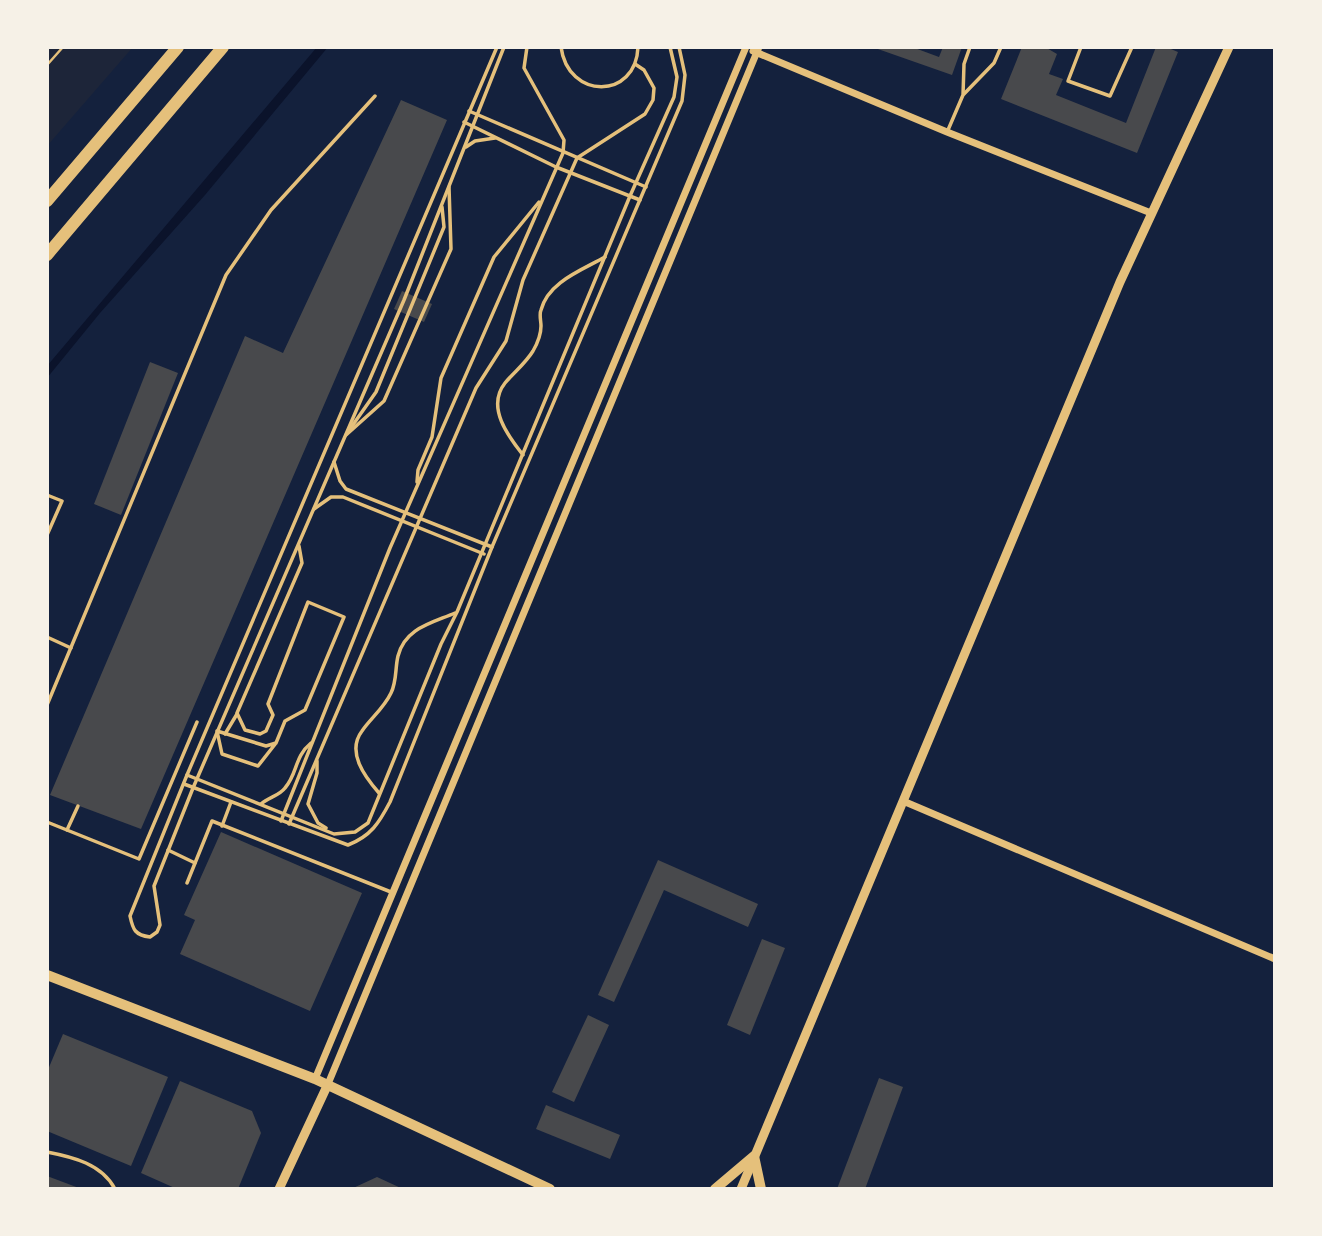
<svg xmlns="http://www.w3.org/2000/svg" width="1322" height="1236" font-family="Georgia,serif">
<rect width="100%" height="100%" fill="#14213d"/>
<polygon fill="#1d2539" points="47,47 133,47 47,146"/>
<polygon fill="#0b132b" points="317,47 328,47 205,195 100,313 47,378 47,366"/>
<g fill="#48494c">
<polygon points="912,47 939,57 943,47 962,47 952,75 875,48"/>
<polygon points="1022,47 1045,47 1057,54 1049,74 1063,79 1056,95 1126,123 1156,47 1166,47 1178,52 1137,153 1001,99"/>
<polygon points="401,100 447,120 141,829 50,795 245,336 283,353"/>
<polygon points="402,291 432,304 424,322 394,309"/>
<polygon points="150,362 178,373 121,515 94,504"/>
<polygon points="221,832 362,893 310,1011 180,954 195,920 184,915"/>
<polygon points="658,860 758,904 748,927 664,890 614,1002 598,995"/>
<polygon points="762,939 785,948 750,1035 727,1025"/>
<polygon points="588,1015 609,1025 574,1102 552,1092"/>
<polygon points="63,1034 168,1077 131,1166 47,1131 47,1072"/>
<polygon points="879,1078 903,1087 865,1189 837,1189"/>
<polygon points="180,1081 252,1111 261,1133 238,1189 177,1189 141,1173"/>
<polygon points="546,1105 620,1135 610,1159 536,1129"/>
<polygon points="47,1176 79,1188 79,1189 47,1189"/>
<polygon points="377,1177 403,1189 351,1189"/>
</g>
<g fill="none" stroke-linecap="round" stroke-linejoin="round">
<polyline stroke="#e5c07b" stroke-width="2.5" points="47,65 63,47"/>
<g stroke="#e5c07b" stroke-width="3.5">
<path d="M497 47 187 775 130 916C133 930 135 935 150 937L157 932 160 925 154 886 193 788 404 300 504 47"/>
<path d="M561 47C568 100 636 100 638 47"/>
<polyline points="1081,47 1068,81 1110,96 1132,47"/>
<polyline points="964,94 994,63 1001,47"/>
<polyline points="469,111 646,187"/>
<polyline points="464,122 556,167 640,200"/>
<polyline points="948,130 963,95 964,64 970,47"/>
<polyline points="466,147 475,141 495,138"/>
<polyline points="350,429 376,392 444,227 442,207"/>
<polyline points="346,435 384,401 451,249 449,187"/>
<path d="M523 455C508 436 486 407 505 383 514 372 525 364 533 351 537 344 541 334 541 326 541 321 539 314 541 310 548 282 582 270 605 257"/>
<polyline points="334,462 340,481 346,489 492,547"/>
<polyline points="417,482 418,470 432,437 441,378 494,257 539,202"/>
<polyline points="47,495 62,501 47,535"/>
<polyline points="314,509 331,497 343,497 484,554"/>
<polyline points="47,637 71,648"/>
<polyline points="47,705 226,275 271,210 375,96"/>
<polyline points="225,734 237,714"/>
<polyline points="276,743 258,766 222,754 217,731 266,746 276,743 285,721 305,710 344,617 308,602 268,704 273,715 266,731 260,734 245,730 237,713 302,563 299,546"/>
<polyline points="317,761 317,773 308,804 318,823 326,828"/>
<polyline points="187,775 334,834 355,832 368,823 441,644 457,612 630,196 674,97 677,77 670,47"/>
<path d="M184 784 348 845C371 836 379 823 390 802L492 547 682 101 685 75 679 47"/>
<path d="M379 793C365 777 346 752 362 731 371 718 384 708 391 693 397 681 395 668 398 656 405 628 432 623 455 613"/>
<path d="M261 804C269 797 279 796 285 788 298 773 294 757 311 743"/>
<polyline points="281,821 390,548 563,153 564,140 524,68 527,47"/>
<polyline points="47,822 139,859 197,722"/>
<polyline points="289,824 476,388 506,341 523,280 577,158 645,114 653,100 654,88 644,70 635,64"/>
<polyline points="222,826 231,802"/>
<polyline points="67,830 78,806"/>
<polyline points="168,850 195,863"/>
<polyline points="187,883 212,821 391,892"/>
<path d="M47 1152C73 1157 102 1164 115 1189"/>
</g>
<g stroke="#e5c07b" stroke-width="7">
<polyline points="753,51 947,132 1151,213"/>
<polyline points="903,801 1275,959"/>
<polyline points="315,1079 746,47"/>
<polyline points="328,1084 759,47"/>
</g>
<g stroke="#e5c07b" stroke-width="9">
<polyline points="279,1189 328,1084"/>
<polyline points="741,1189 1120,282 1229,47"/>
</g>
<g stroke="#e5c07b" stroke-width="10">
<polyline points="47,975 315,1079 550,1189"/>
<polyline points="715,1189 754,1156 761,1189"/>
</g>
<g stroke="#e5c07b" stroke-width="12">
<polyline points="47,201 178,47"/>
<polyline points="47,255 223,47"/>
</g>
</g>
<rect width="1322" height="1236" fill="none" stroke="#f6f1e7" stroke-width="98"/>
</svg>
